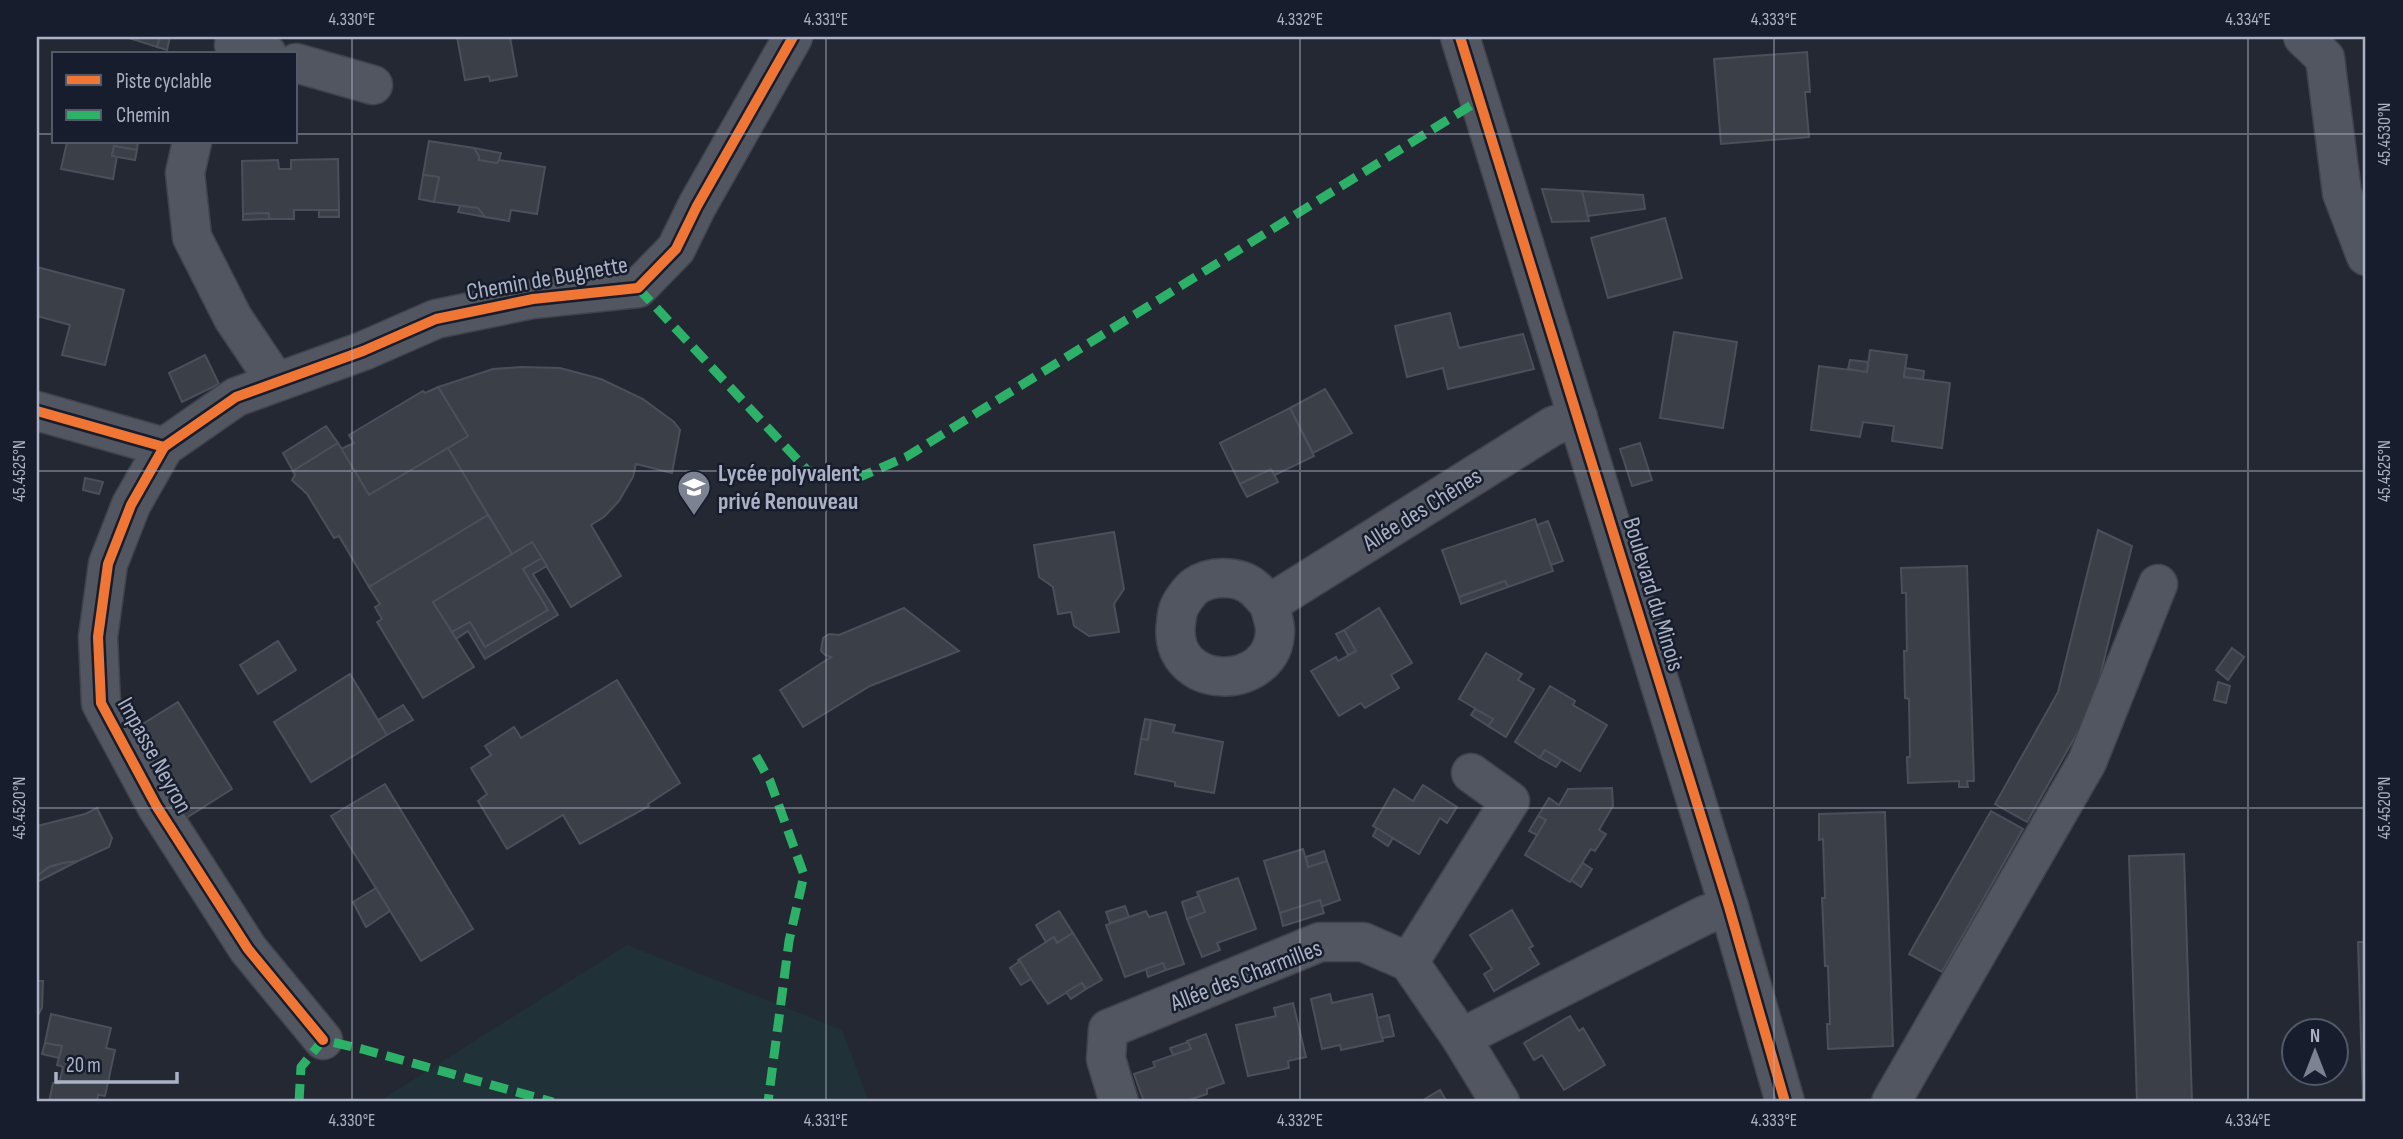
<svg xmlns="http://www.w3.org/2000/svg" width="2403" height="1139" font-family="'Sofia Sans Condensed',sans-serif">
<rect width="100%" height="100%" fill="#242832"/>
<polygon fill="#213138" points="627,945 842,1030 869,1102 378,1102"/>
<g fill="#3b3f48" stroke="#4b4f5a" stroke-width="2">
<polygon points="126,37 160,37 157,47"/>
<polygon points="160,37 170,37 167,50 157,47"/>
<polygon points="457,37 510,37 517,76 490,81 489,76 465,80"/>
<polygon points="1807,52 1810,92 1805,92 1809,137 1721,144 1714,59"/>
<polygon points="429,141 474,148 479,156 479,160 497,163 499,160 545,167 537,214 511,210 509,221 485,217 478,208 434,202 439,177 423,175"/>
<polygon points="67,142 138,142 137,150 114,146 112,156 117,156 113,179 61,169"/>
<polygon points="114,146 137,150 135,160 112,156"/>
<polygon points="474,148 501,153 499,160 497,163 479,160 479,156"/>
<polygon points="338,159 339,210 294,210 294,219 269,219 269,213 243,214 242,161 278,160 279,169 291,169 291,160"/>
<polygon points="423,175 439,177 434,202 419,199"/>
<polygon points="1542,189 1582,191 1589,221 1552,222"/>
<polygon points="1582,191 1643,195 1645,209 1588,216"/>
<polygon points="460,206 478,208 485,217 458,212"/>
<rect x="319" y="210" width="20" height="7"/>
<polygon points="269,213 269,219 243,220 243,214"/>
<polygon points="1665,218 1682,278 1608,298 1591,238"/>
<polygon points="37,267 124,290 105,365 62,355 70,325 37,316"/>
<polygon points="1450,313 1459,348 1523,334 1534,369 1448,389 1443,368 1407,377 1395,326"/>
<polygon points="1674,332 1737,342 1723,428 1660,418"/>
<polygon points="1870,350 1907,355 1904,377 1950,383 1942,448 1892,441 1894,426 1863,422 1860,437 1811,430 1819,366 1867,372"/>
<polygon points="205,355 219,384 182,402 169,373"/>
<polygon points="1850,360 1868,362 1867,372 1848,369"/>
<polygon points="521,367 560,368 601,379 643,399 674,422 680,430 672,473 636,464 633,477 619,501 604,517 591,525 621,576 571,607 532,542 512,554 448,448 468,436 438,387 493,369"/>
<polygon points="1905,368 1924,371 1923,379 1904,377"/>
<polygon points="438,387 468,436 369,495 341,449 354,443 349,435 423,391 425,393"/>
<polygon points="1325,389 1352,433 1313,453 1290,408"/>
<polygon points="1290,408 1314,456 1275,475 1271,469 1240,484 1220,443"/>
<polygon points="326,426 338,443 293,471 283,453"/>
<polygon points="338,443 369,495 448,448 488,515 369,587 339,536 334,538 307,494 292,480 295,475 293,471"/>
<polygon points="1640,443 1652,480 1632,486 1620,449"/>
<polygon points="1271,469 1278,482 1247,497 1240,484"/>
<polygon points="85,478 103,482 99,494 83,490"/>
<polygon points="488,515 512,554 433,602 474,667 423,698 377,622 382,619 375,607 380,604 369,587"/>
<polygon points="1535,519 1553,571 1508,587 1505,581 1459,597 1442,550"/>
<polygon points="1548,521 1563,561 1551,565 1537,525"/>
<polygon points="2098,530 2132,546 2093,705 2027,822 1995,804 2058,692"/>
<polygon points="1114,532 1124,589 1114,604 1119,632 1089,636 1074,626 1071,612 1058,614 1053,587 1039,577 1034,545"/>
<polygon points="532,542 542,558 523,569 548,610 485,647 470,622 452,632 433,602"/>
<polygon points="542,558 547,566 533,574 558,615 485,659 468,631 456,639 452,632 470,622 485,647 548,610 523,569"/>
<polygon points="1967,566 1974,781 1967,781 1968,787 1959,787 1959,781 1908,783 1907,757 1910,757 1909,699 1905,698 1904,651 1907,651 1906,593 1902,593 1901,568"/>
<polygon points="1505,581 1508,587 1461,604 1459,597"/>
<polygon points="904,608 959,651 870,686 803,727 780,690 831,657 825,655 821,651 823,638 829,634 839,635"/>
<polygon points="1379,608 1412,663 1391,675 1399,688 1365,708 1361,703 1339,716 1311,671 1336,657 1338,661 1356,651 1344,630"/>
<polygon points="1344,630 1356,651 1348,655 1336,634"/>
<polygon points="278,641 296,670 258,694 240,665"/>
<polygon points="2232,648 2244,657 2228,680 2216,670"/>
<polygon points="1486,653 1522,674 1518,680 1534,689 1506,737 1488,726 1493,719 1459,699"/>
<polygon points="350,674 387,735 311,782 274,722"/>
<polygon points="617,680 680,783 648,804 649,806 580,844 563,815 507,849 478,801 487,794 471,768 491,755 485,746 514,727 521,738"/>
<polygon points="2218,682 2230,686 2226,703 2214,700"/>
<polygon points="1550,686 1575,701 1573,705 1607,725 1580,771 1545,750 1540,758 1515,742"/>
<polygon points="178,702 232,789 186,818 133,730"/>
<polygon points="403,705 413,720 387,735 378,720"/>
<polygon points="1475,709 1493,719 1488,726 1471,715"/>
<polygon points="1145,719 1151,720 1148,740 1141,739"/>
<polygon points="1151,720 1175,725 1173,732 1223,742 1214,793 1175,786 1175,782 1135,774 1141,739 1148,740"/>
<polygon points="1545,750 1561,760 1556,767 1540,758"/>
<polygon points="385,784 473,929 421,961 331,816"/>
<polygon points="1423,785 1457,807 1447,823 1440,818 1419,854 1373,826 1394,789 1413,801"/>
<polygon points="1612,788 1613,806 1599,830 1606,834 1595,851 1591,849 1570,882 1525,855 1546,820 1538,816 1549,798 1559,805 1568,789"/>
<polygon points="97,808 112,838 109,847 78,861 63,863 49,867 37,876 37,826 85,814"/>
<polygon points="1991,811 2023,829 1942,972 1909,954"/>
<polygon points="1885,812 1893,1046 1828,1049 1827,1024 1830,1024 1828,966 1825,966 1822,898 1825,898 1823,839 1819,840 1819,814"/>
<polygon points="1538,816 1546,820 1537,835 1529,831"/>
<polygon points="1377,828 1393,838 1388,846 1373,836"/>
<polygon points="1303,849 1308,867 1327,861 1340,900 1321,907 1320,900 1280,913 1264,861"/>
<polygon points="1324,851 1327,861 1308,867 1306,857"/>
<polygon points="2184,854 2192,1102 2137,1102 2129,856"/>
<polygon points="78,861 37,882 37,876 49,867 63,863"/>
<polygon points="1583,863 1592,869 1581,887 1571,880"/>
<polygon points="1238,878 1256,929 1217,943 1220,950 1202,957 1187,919 1205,912 1197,892"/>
<polygon points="376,888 390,911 366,927 353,902"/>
<polygon points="1199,896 1205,912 1187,919 1182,902"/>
<polygon points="1320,900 1324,913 1283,926 1280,913"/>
<polygon points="1125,906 1129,917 1110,923 1106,912"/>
<polygon points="1512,910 1533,946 1529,948 1539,964 1494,991 1484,974 1492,969 1470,935"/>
<polygon points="1059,911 1073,933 1057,943 1054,937 1046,942 1036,925"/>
<polygon points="1146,911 1149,917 1166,912 1184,964 1166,970 1163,963 1125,977 1106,925"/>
<polygon points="1073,933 1102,980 1086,989 1082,983 1048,1004 1018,960 1054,937 1057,943"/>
<polygon points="2358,942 2366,942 2366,1102 2363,1102"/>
<polygon points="1020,961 1031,979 1021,985 1010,968"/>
<polygon points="1163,963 1166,970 1148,977 1146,969"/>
<polygon points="37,981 43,981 42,1008 37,1017"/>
<polygon points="1082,983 1086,989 1071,999 1066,992"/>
<polygon points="1330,994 1332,1003 1372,994 1383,1041 1341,1050 1340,1045 1322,1049 1311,999"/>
<polygon points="1293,1003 1306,1057 1288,1061 1289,1068 1248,1076 1236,1025 1276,1016 1274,1008"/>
<polygon points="51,1014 111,1028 106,1048 115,1050 105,1096 98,1095 97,1102 49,1102 53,1083 59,1084 63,1067 57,1065 62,1046 45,1043"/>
<polygon points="1389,1015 1394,1036 1382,1038 1377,1018"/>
<polygon points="1570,1016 1579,1031 1583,1028 1605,1065 1564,1090 1542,1055 1534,1060 1524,1043"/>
<polygon points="1206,1034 1224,1083 1207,1089 1207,1094 1183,1102 1144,1102 1134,1074 1155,1067 1153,1062 1191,1049 1187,1041"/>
<polygon points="1188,1042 1191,1049 1173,1055 1170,1048"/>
<polygon points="45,1043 62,1046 59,1058 42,1054"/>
<polygon points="1440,1090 1447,1102 1420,1102"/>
</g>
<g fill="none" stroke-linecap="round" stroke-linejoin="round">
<defs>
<g id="minor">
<polyline points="1460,37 1729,907 1785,1102"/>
<polyline points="2303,37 2325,58 2342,193 2366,256"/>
<polyline points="234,45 267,54"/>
<polyline points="296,63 373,85"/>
<polyline points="192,142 185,173 192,237 233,318 276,382"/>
<polyline points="37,411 164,447 236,397 363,351 436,319 533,299 638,288 676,249 697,206 793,37"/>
<polyline points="164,447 131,505 108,564 98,637 101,703 157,807 248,949 323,1040"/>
<path d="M1269 604C1271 612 1275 622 1275 630 1275 693 1167 693 1176 623 1177 613 1178 607 1184 599 1187 595 1191 589 1194 587 1211 575 1239 575 1254 588 1260 593 1264 599 1269 604L1553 426 1578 417"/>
<polyline points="1409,962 1510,801 1471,773"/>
<polyline points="1461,1038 1705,915 1729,907"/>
<polyline points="1119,1102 1106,1059 1108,1029 1320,942 1363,942 1409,962 1461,1038 1500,1102"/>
<polyline points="1891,1102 2087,762 2158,584"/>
</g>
</defs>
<use href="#minor" stroke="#40434b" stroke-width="41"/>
<use href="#minor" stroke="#525660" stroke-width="38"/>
<g stroke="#2db169" stroke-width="9" stroke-dasharray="18 9" stroke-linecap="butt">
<polyline points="638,288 808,471 862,476 906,457 1478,101"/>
<polyline points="756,756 770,781 804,875 789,941 768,1102"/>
<polyline points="299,1102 301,1067 323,1040 362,1049 553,1102"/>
</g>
<defs>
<g id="cycleway">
<polyline points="1460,37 1729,907 1785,1102"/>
<polyline points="37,411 164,447 236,397 363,351 436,319 533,299 638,288 676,249 697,206 793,37"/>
<polyline points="164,447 131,505 108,564 98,637 101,703 157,807 248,949 323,1040"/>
</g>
</defs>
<use href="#cycleway" stroke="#171d2c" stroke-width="15"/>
<use href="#cycleway" stroke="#f07635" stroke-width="10"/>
</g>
<path fill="none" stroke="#abb2c5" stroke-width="2" stroke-opacity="0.45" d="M352 37V1102M826 37V1102M1300 37V1102M1774 37V1102M2248 37V1102M37 134H54M296 134H2366M37 471H2366M37 808H2366"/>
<defs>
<symbol id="school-pin" viewBox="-11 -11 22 30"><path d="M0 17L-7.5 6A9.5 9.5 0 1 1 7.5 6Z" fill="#7c8292" stroke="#171d2c"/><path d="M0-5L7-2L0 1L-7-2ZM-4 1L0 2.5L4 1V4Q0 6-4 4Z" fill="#fff"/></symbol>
</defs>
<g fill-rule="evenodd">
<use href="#school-pin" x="675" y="468" width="38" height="52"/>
</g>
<g text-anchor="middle" stroke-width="5" stroke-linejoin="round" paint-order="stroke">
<g font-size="24" fill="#abb2c5" stroke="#171d2c">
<text transform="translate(547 278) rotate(-10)" y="8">Chemin de Bugnette</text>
<text transform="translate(1422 509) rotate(-32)" y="8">Allée des Chênes</text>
<text transform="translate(1654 594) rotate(73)" y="8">Boulevard du Minois</text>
<text transform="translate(155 755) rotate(61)" y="8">Impasse Neyron</text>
<text transform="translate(1246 975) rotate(-21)" y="8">Allée des Charmilles</text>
</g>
<g font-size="24" font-weight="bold" fill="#abb2c5" stroke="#171d2c" text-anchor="start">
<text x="718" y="481">Lycée polyvalent<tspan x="718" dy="28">privé Renouveau</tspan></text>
</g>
</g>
<rect width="2403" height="1139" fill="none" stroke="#171d2c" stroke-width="77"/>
<rect x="52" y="52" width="245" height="91" fill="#171d2c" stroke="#525969" stroke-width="2"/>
<rect x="66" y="75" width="35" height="10" fill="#f07635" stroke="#525969" stroke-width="2"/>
<text x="116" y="88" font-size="21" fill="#abb2c5">Piste cyclable</text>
<rect x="66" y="110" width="35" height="10" fill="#2db169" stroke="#525969" stroke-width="2"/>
<text x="116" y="122" font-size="21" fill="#abb2c5">Chemin</text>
<g transform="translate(2315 1052)"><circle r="33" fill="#171d2c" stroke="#525969" stroke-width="2"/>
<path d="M0-5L12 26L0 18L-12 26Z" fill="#7c8292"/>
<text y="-10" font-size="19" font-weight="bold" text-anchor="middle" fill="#abb2c5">N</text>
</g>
<path d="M56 1072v10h121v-10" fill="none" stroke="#abb2c5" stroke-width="3.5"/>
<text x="66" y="1072" font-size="21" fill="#abb2c5" stroke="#171d2c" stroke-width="5" paint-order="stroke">20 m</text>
<rect x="38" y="38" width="2326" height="1062" fill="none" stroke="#abb2c5" stroke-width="2.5"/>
<g font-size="18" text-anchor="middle" fill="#abb2c5">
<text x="352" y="25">4.330°E</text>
<text x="826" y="25">4.331°E</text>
<text x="1300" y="25">4.332°E</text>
<text x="1774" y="25">4.333°E</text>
<text x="2248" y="25">4.334°E</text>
<text transform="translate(2384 134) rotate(-90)" y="6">45.4530°N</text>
<text transform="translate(19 471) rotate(-90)" y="6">45.4525°N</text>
<text transform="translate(2384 471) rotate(-90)" y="6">45.4525°N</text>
<text transform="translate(19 808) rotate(-90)" y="6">45.4520°N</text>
<text transform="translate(2384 808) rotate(-90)" y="6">45.4520°N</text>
<text x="352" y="1126">4.330°E</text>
<text x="826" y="1126">4.331°E</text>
<text x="1300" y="1126">4.332°E</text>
<text x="1774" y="1126">4.333°E</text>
<text x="2248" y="1126">4.334°E</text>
</g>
</svg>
